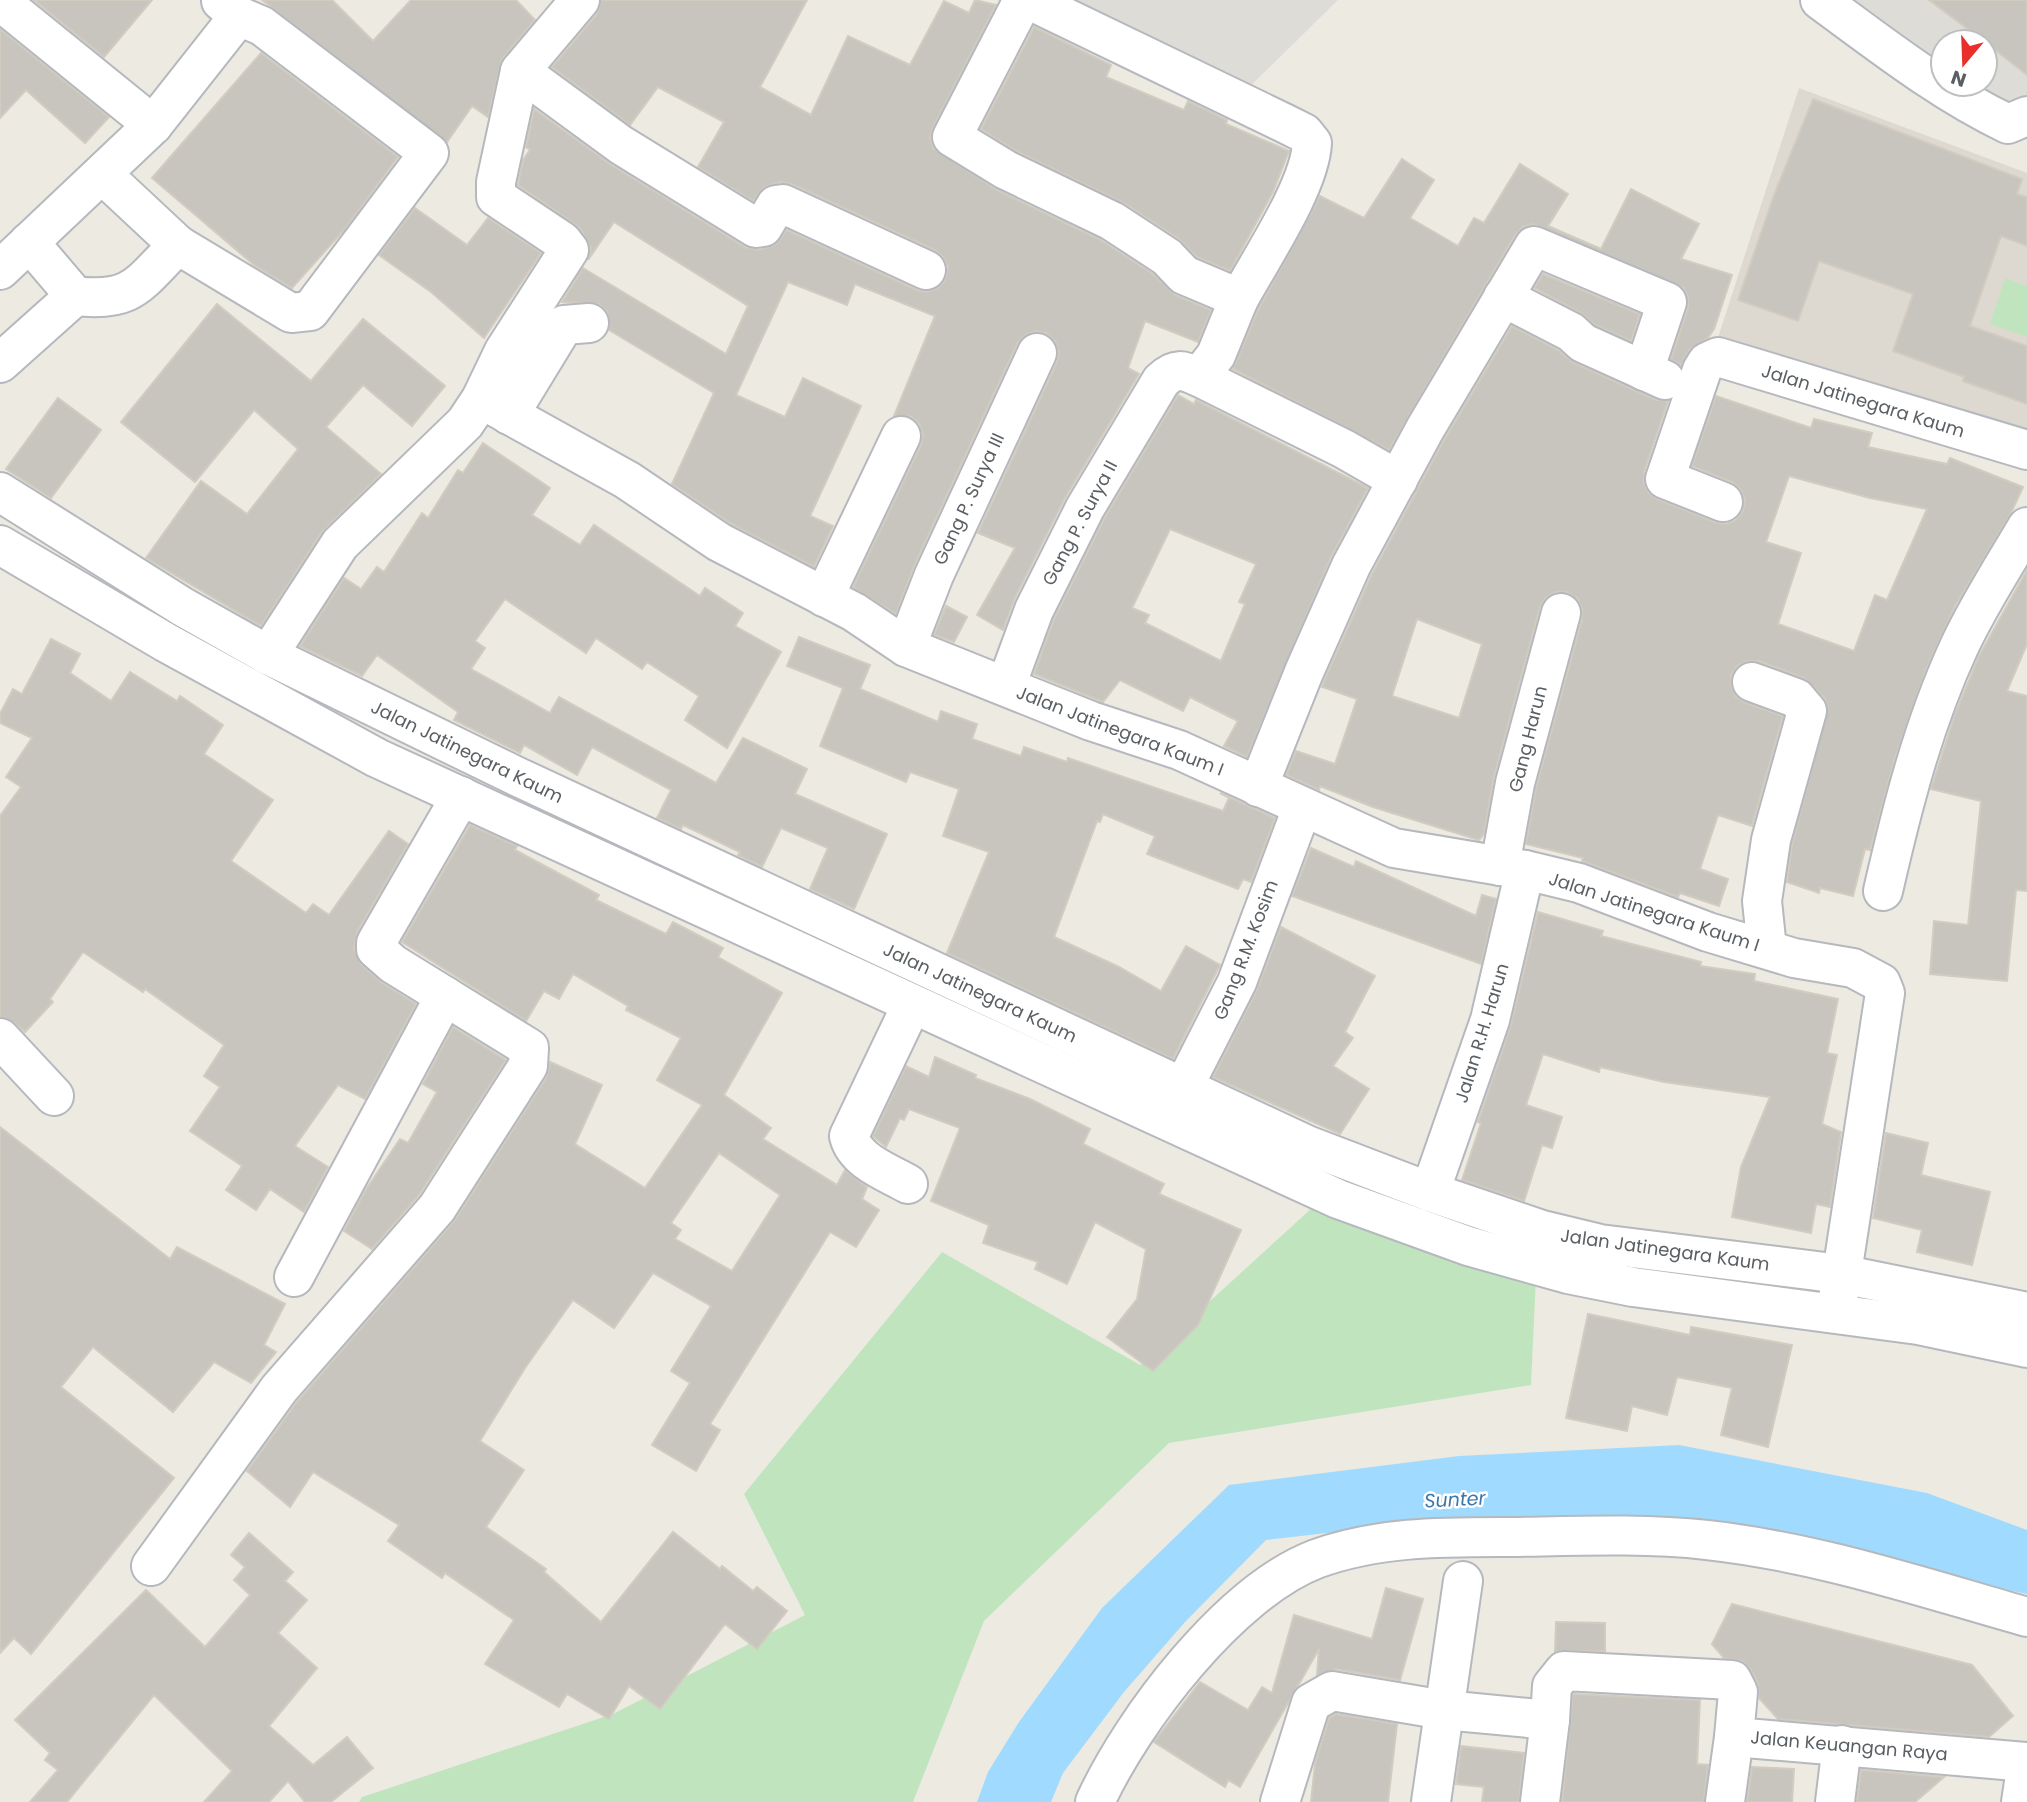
<svg xmlns="http://www.w3.org/2000/svg" width="2027" height="1802" font-family="Poppins,sans-serif">
<rect width="100%" height="100%" fill="#edeae2"/>
<g fill="#dedcd7" fill-rule="evenodd">
<polygon points="997,0 1338,0 1233,103"/>
<path d="M1799 0H2027V128L1951 96ZM1943 42H1985V84H1943Z"/>
</g>
<polygon fill="#ddd9d0" points="1799,88 2027,173 2027,446 1714,350"/>
<g fill="#c0e5be">
<polygon points="2005,278 2027,286 2027,337 1990,324"/>
<polygon points="1325,1196 1536,1277 1531,1385 1169,1443 984,1621 913,1802 359,1802 362,1797 613,1714 805,1615 744,1494 942,1252 1140,1365"/>
</g>
<polygon fill="#a0dbff" points="1679,1445 1927,1493 2027,1530 2027,1594 1748,1535 1459,1518 1266,1540 1185,1622 1124,1692 1063,1773 1051,1802 977,1802 988,1772 1019,1722 1102,1608 1229,1485 1459,1456"/>
<g fill="#c8c5bf" stroke="#d2ccc0" stroke-width="2" fill-rule="evenodd">
<polygon points="34,0 152,0 104,57"/>
<polygon points="262,0 332,0 373,41 411,0 516,0 535,20 502,59 488,117 472,106 447,142"/>
<polygon points="601,0 807,0 760,87 811,115 848,36 910,65 944,1 969,13 975,0 996,5 933,127 930,138 933,148 995,189 1101,240 1153,274 1175,295 1211,310 1198,342 1145,321 1128,368 1139,374 1065,498 1014,600 1003,630 977,615 1015,548 978,533 1057,362 1059,352 1055,341 1046,333 1036,331 1025,335 1017,344 914,566 896,614 853,587 921,445 923,434 919,423 910,416 894,416 935,316 855,284 847,305 788,282 736,395 785,417 803,378 861,406 810,516 833,526 814,567 730,523 672,484 714,393 609,330 607,311 599,304 562,302 583,268 726,354 748,306 614,222 588,260 591,248 579,227 518,185 523,160 530,150 526,147 534,109 610,164 745,247 759,250 775,245 787,230 917,290 927,292 938,288 945,280 948,267 943,257 935,250 792,184 780,182 764,187 753,201 698,167 724,122 658,87 630,125 552,67 597,14"/>
<polygon points="1929,0 2027,0 2027,75 1985,42"/>
<polygon points="1034,27 1111,65 1106,77 1184,110 1188,101 1227,120 1226,124 1289,151 1273,192 1230,271 1197,257 1179,239 1124,203 1016,151 981,129"/>
<polygon points="0,29 109,117 85,143 26,90 0,118"/>
<polygon points="261,53 398,157 344,230 292,288 254,265 152,178"/>
<polygon points="1813,99 2022,179 2017,194 2027,197 2027,246 2001,236 1970,326 2027,346 2027,404 1963,381 1964,377 1893,351 1913,294 1819,261 1798,321 1738,300 1774,195"/>
<polygon points="1402,159 1434,180 1410,218 1458,246 1474,218 1484,223 1520,164 1568,194 1548,226 1601,249 1631,189 1699,224 1681,259 1732,275 1714,329 1708,338 1689,350 1681,365 1671,359 1688,308 1688,298 1684,288 1533,224 1523,227 1515,235 1389,450 1233,369 1258,310 1320,196 1364,218"/>
<polygon points="415,208 467,245 488,218 541,253 484,338 431,292 379,255"/>
<polygon points="1543,274 1640,314 1631,341 1595,325 1581,313 1534,288"/>
<polygon points="217,304 311,381 363,319 445,386 412,426 363,385 326,427 381,474 322,532 261,626 146,558 201,481 247,514 298,449 254,410 195,482 121,422"/>
<path d="M1512 326 1558 350 1574 363 1656 400 1668 401 1644 472V484L1649 493 1657 499 1715 522 1726 524 1736 520 1743 511 1745 500 1740 489 1732 482 1692 466 1716 396 1811 428 1814 419 1872 433 1868 447 1947 464 1950 458 2023 487 2011 513 1955 606 1926 669 1894 761 1870 850 1865 849 1853 896 1820 888 1819 893 1787 882 1792 845 1828 707 1824 697 1804 678 1759 661H1748L1737 666 1731 675V686L1736 697 1744 702 1783 716 1752 826 1718 815 1700 869 1728 879 1719 906 1680 893 1678 897 1582 861 1583 858 1526 844 1536 788 1582 619V608L1577 598 1566 592H1556L1546 597 1540 607 1494 777 1484 834 1479 840 1373 807 1320 786 1319 790 1286 775 1296 751 1335 764 1357 699 1322 687 1324 681 1371 576 1444 440ZM1789 476 1870 498 1927 509 1887 600 1875 595 1854 651 1778 624 1801 553 1766 542ZM1417 619 1482 644 1459 718 1392 696Z"/>
<path d="M1178 395 1194 404 1196 400 1368 488 1331 557 1247 757 1224 746 1238 721 1190 697 1183 711 1120 680 1103 702 1034 674 1054 619 1104 519ZM1170 529 1256 564 1239 602 1245 604 1221 661 1145 623 1149 615 1132 608Z"/>
<polygon points="58,398 101,430 51,498 6,469"/>
<polygon points="483,443 550,488 532,515 580,545 594,525 700,596 705,588 743,613 735,626 781,652 727,748 685,720 699,696 647,662 642,669 596,638 586,653 505,599 475,641 485,648 471,669 550,713 559,697 716,783 743,738 807,769 795,794 887,834 854,909 810,889 828,848 781,828 762,867 738,855 740,852 683,825 681,829 657,818 671,790 592,747 577,775 524,745 520,753 454,720 458,712 377,655 362,676 300,646 344,578 361,589 377,567 384,572 422,513 428,518 458,470 463,473"/>
<polygon points="2027,570 2027,644 2007,691 2027,696 2027,891 2016,890 2007,981 1930,974 1934,921 1968,925 1981,801 1931,789 1955,714 1979,656"/>
<polygon points="946,606 967,617 954,642 934,635"/>
<polygon points="799,637 870,665 860,689 938,722 941,711 977,724 972,739 1021,756 1024,747 1067,762 1068,758 1223,811 1229,798 1220,793 1275,818 1251,882 1243,879 1238,889 1147,854 1155,836 1103,814 1100,822 1097,821 1054,937 1119,967 1161,991 1186,946 1220,965 1173,1059 947,953 989,852 943,836 959,789 910,772 906,782 820,746 843,688 787,666"/>
<polygon points="51,639 80,654 70,673 111,701 130,672 177,701 180,696 223,725 204,754 273,800 231,861 306,913 313,904 329,915 389,831 408,844 357,932 354,949 362,965 381,982 416,1004 365,1099 338,1085 295,1146 328,1167 304,1212 270,1189 256,1210 226,1190 242,1166 190,1131 220,1087 204,1076 224,1045 145,989 143,992 83,952 50,999 53,1002 25,1032 15,1023 0,1017 0,816 21,787 6,777 32,738 0,723 0,714 13,689 22,694"/>
<path d="M470 825 517 846 515 850 599 895 596 900 666 934 673 922 723 948 718 957 782 993 724 1095 771 1128 763 1139 837 1185 845 1170 867 1187 862 1199 879 1210 856 1247 830 1232 710 1424 720 1430 696 1471 652 1445 690 1383 671 1371 711 1306 653 1273 614 1328 573 1300 525 1368 480 1441 524 1470 486 1527 546 1569 544 1572 601 1622 673 1532 720 1569 722 1566 753 1591 757 1587 787 1611 757 1649 725 1624 660 1709 629 1686 609 1719 567 1694 559 1707 485 1664 514 1620 445 1573 442 1578 388 1541 399 1525 313 1472 290 1507 247 1471 296 1403 455 1220 546 1078 550 1062 602 1085 575 1144 645 1188 702 1105 657 1080 681 1038 626 1010 628 1006 573 974 559 999 544 991 526 1021 402 942ZM719 1153 780 1195 732 1271 675 1239 681 1230 671 1223Z"/>
<polygon points="1311,848 1354,867 1356,861 1476,916 1482,895 1496,899 1481,964 1292,896"/>
<polygon points="1538,912 1603,931 1601,936 1701,962 1700,966 1755,974 1754,981 1838,999 1827,1053 1837,1055 1822,1124 1841,1132 1830,1207 1816,1204 1811,1233 1732,1217 1741,1167 1770,1097 1664,1082 1600,1067 1599,1072 1543,1054 1526,1105 1562,1117 1552,1148 1542,1145 1524,1201 1462,1180 1481,1123 1478,1122 1511,1025"/>
<polygon points="1281,927 1375,976 1345,1032 1353,1038 1333,1066 1369,1089 1340,1134 1213,1077 1256,992"/>
<polygon points="453,1027 506,1060 419,1195 372,1249 344,1231 365,1191 400,1139 408,1143 437,1092 423,1084"/>
<polygon points="935,1057 976,1075 975,1078 1030,1099 1090,1129 1083,1144 1164,1184 1159,1194 1241,1230 1198,1325 1153,1371 1107,1337 1137,1299 1146,1249 1095,1222 1067,1284 1035,1269 1038,1262 983,1243 989,1225 931,1201 960,1128 909,1109 904,1120 900,1118 886,1147 873,1136 906,1066 929,1077"/>
<polygon points="0,1127 170,1259 177,1247 285,1304 264,1345 276,1352 251,1383 214,1362 173,1412 93,1347 61,1387 174,1478 31,1654 14,1638 0,1653"/>
<polygon points="1886,1133 1928,1143 1921,1175 1990,1192 1972,1265 1917,1252 1922,1230 1873,1218"/>
<polygon points="1588,1314 1690,1335 1691,1327 1792,1345 1768,1447 1721,1435 1732,1388 1677,1377 1667,1415 1632,1406 1627,1431 1566,1418"/>
<polygon points="249,1533 293,1572 285,1581 307,1600 278,1633 317,1668 269,1726 313,1765 347,1737 373,1768 331,1802 305,1802 288,1781 269,1802 204,1802 232,1771 154,1695 67,1802 30,1802 58,1770 45,1760 50,1753 15,1720 146,1590 205,1647 250,1595 234,1580 245,1567 231,1555"/>
<polygon points="1386,1588 1423,1599 1400,1680 1336,1669 1317,1675 1319,1649 1240,1787 1228,1780 1225,1787 1154,1742 1200,1682 1248,1710 1262,1687 1272,1693 1294,1615 1372,1639"/>
<polygon points="1732,1604 1972,1665 2013,1716 1989,1737 1778,1719 1759,1698 1758,1683 1751,1670 1743,1661 1724,1658 1712,1644"/>
<polygon points="1556,1622 1605,1623 1605,1651 1555,1651"/>
<polygon points="1573,1694 1700,1700 1697,1764 1708,1765 1704,1802 1562,1802"/>
<polygon points="1336,1714 1397,1724 1388,1802 1311,1802 1315,1764 1329,1718"/>
<polygon points="1461,1746 1524,1753 1519,1802 1482,1802 1484,1787 1456,1784"/>
<polygon points="1752,1767 1794,1769 1792,1802 1747,1802"/>
<polygon points="1861,1770 1944,1777 1915,1802 1857,1802"/>
</g>
<g fill="none" stroke-linecap="round" stroke-linejoin="round">
<defs>
<g id="minor">
<polyline points="1023,0 952,137 1006,170 1112,221 1167,257 1184,275 1229,294 1238,301 1216,355 1199,377"/>
<path d="M1029 0 1284 123 1304 133 1312 143C1310 187 1259 261 1238 301"/>
<path d="M1820 0C1880 44 1941 92 2008 124L2027 116"/>
<polyline points="0,1 153,125"/>
<polyline points="520,71 621,145 756,228 763,227 776,205 783,204 926,270"/>
<polyline points="178,245 291,313 310,311 429,153 262,26 239,16"/>
<polyline points="0,270 153,125 239,16 221,1"/>
<path d="M75 296C134 303 139 283 178 245L102 174"/>
<polyline points="1503,297 1571,332 1583,343 1665,380"/>
<polyline points="0,363 75,296 29,242"/>
<polyline points="481,399 627,480 719,542 854,612 906,647 1091,721 1179,750 1394,848 1525,870 1579,883 1708,932 1794,958 1853,968 1881,983 1885,993 1838,1299"/>
<polyline points="509,415 564,325 589,323"/>
<polyline points="0,492 183,607 268,655 518,777 1307,1145 1430,1192 1542,1230 1600,1244 1841,1274 2027,1312"/>
<polyline points="1723,502 1665,479 1702,370 1707,362 1718,357 2027,450"/>
<polyline points="0,545 165,642 377,758 1338,1199 1468,1246 1568,1274 1633,1287 1918,1325 2027,1348"/>
<polyline points="824,597 901,436"/>
<polyline points="906,647 934,575 1037,353"/>
<polyline points="268,655 340,544 465,423 481,399 504,351 569,250 562,241 496,197 496,182 520,71 580,0"/>
<polyline points="1752,682 1796,698 1807,711 1771,840 1762,901 1767,949"/>
<path d="M1006 686 1034 610 1085 508 1161 381C1175 367 1182 370 1199 377L1344 449 1398 480"/>
<polyline points="1258,787 1304,672 1351,566 1425,429 1534,246 1667,302 1644,371"/>
<polyline points="1500,866 1515,783 1561,613"/>
<path d="M1883 891C1902 808 1923 725 1959 647 1978 606 2004 566 2027 527"/>
<polyline points="0,1038 54,1096"/>
<polyline points="1183,1088 1237,982 1302,808"/>
<path d="M908 1184C887 1172 855 1161 849 1136L912 1004"/>
<polyline points="1430,1192 1490,1020 1525,870"/>
<polyline points="294,1277 445,996"/>
<polyline points="151,1566 279,1389 437,1208 528,1066 529,1048 393,964 376,949 376,943 461,796"/>
<path d="M1095 1802C1133 1719 1230 1592 1316 1559 1379 1536 1445 1537 1510 1537 1575 1536 1642 1533 1707 1540 1817 1552 1921 1587 2027 1617"/>
<polyline points="1280,1802 1311,1703 1332,1691 1444,1710 1550,1720 1552,1686 1564,1671 1732,1680 1738,1692 1734,1737 2027,1762"/>
<polyline points="1431,1802 1463,1581"/>
<polyline points="1540,1802 1550,1720"/>
<polyline points="1725,1802 1734,1737"/>
<polyline points="1835,1802 1842,1745"/>
<polyline points="2021,1802 2027,1762"/>
</g>
</defs>
<use href="#minor" stroke="#b5b8bd" stroke-width="42"/>
<use href="#minor" stroke="#fff" stroke-width="38"/>
</g>
<g text-anchor="middle" stroke-width="5" stroke-linejoin="round" paint-order="stroke">
<g font-size="18" fill="#5a5f63" stroke="#fff">
<text transform="translate(1863 401) rotate(17)" y="6">Jalan Jatinegara Kaum</text>
<text transform="translate(969 499) rotate(-65)" y="6">Gang P. Surya III</text>
<text transform="translate(1080 523) rotate(-62)" y="6">Gang P. Surya II</text>
<text transform="translate(1120 731) rotate(21)" y="6">Jalan Jatinegara Kaum I</text>
<text transform="translate(1528 739) rotate(-76)" y="6">Gang Harun</text>
<text transform="translate(467 752) rotate(26)" y="6">Jalan Jatinegara Kaum</text>
<text transform="translate(1654 912) rotate(18)" y="6">Jalan Jatinegara Kaum I</text>
<text transform="translate(1246 950) rotate(-69)" y="6">Gang R.M. Kosim</text>
<text transform="translate(980 993) rotate(25)" y="6">Jalan Jatinegara Kaum</text>
<text transform="translate(1482 1033) rotate(-73)" y="6">Jalan R.H. Harun</text>
<text transform="translate(1665 1250) rotate(8)" y="6">Jalan Jatinegara Kaum</text>
<text transform="translate(1849 1746) rotate(5)" y="6">Jalan Keuangan Raya</text>
</g>
<g font-size="19" font-style="italic" fill="#3b76a8" stroke="#fff">
<text transform="translate(1455 1499) rotate(-3)" y="7">Sunter</text>
</g>
</g>
<g transform="translate(1964 63) rotate(199)"><circle r="33" fill="#ffffff" stroke="#bdbfc1" stroke-width="2"/>
<path d="M0-5L12 26L0 18L-12 26Z" fill="#ea2f2b"/>
<text y="-10" font-size="19" font-weight="bold" text-anchor="middle" fill="#5a5f63">N</text>
</g>
</svg>
